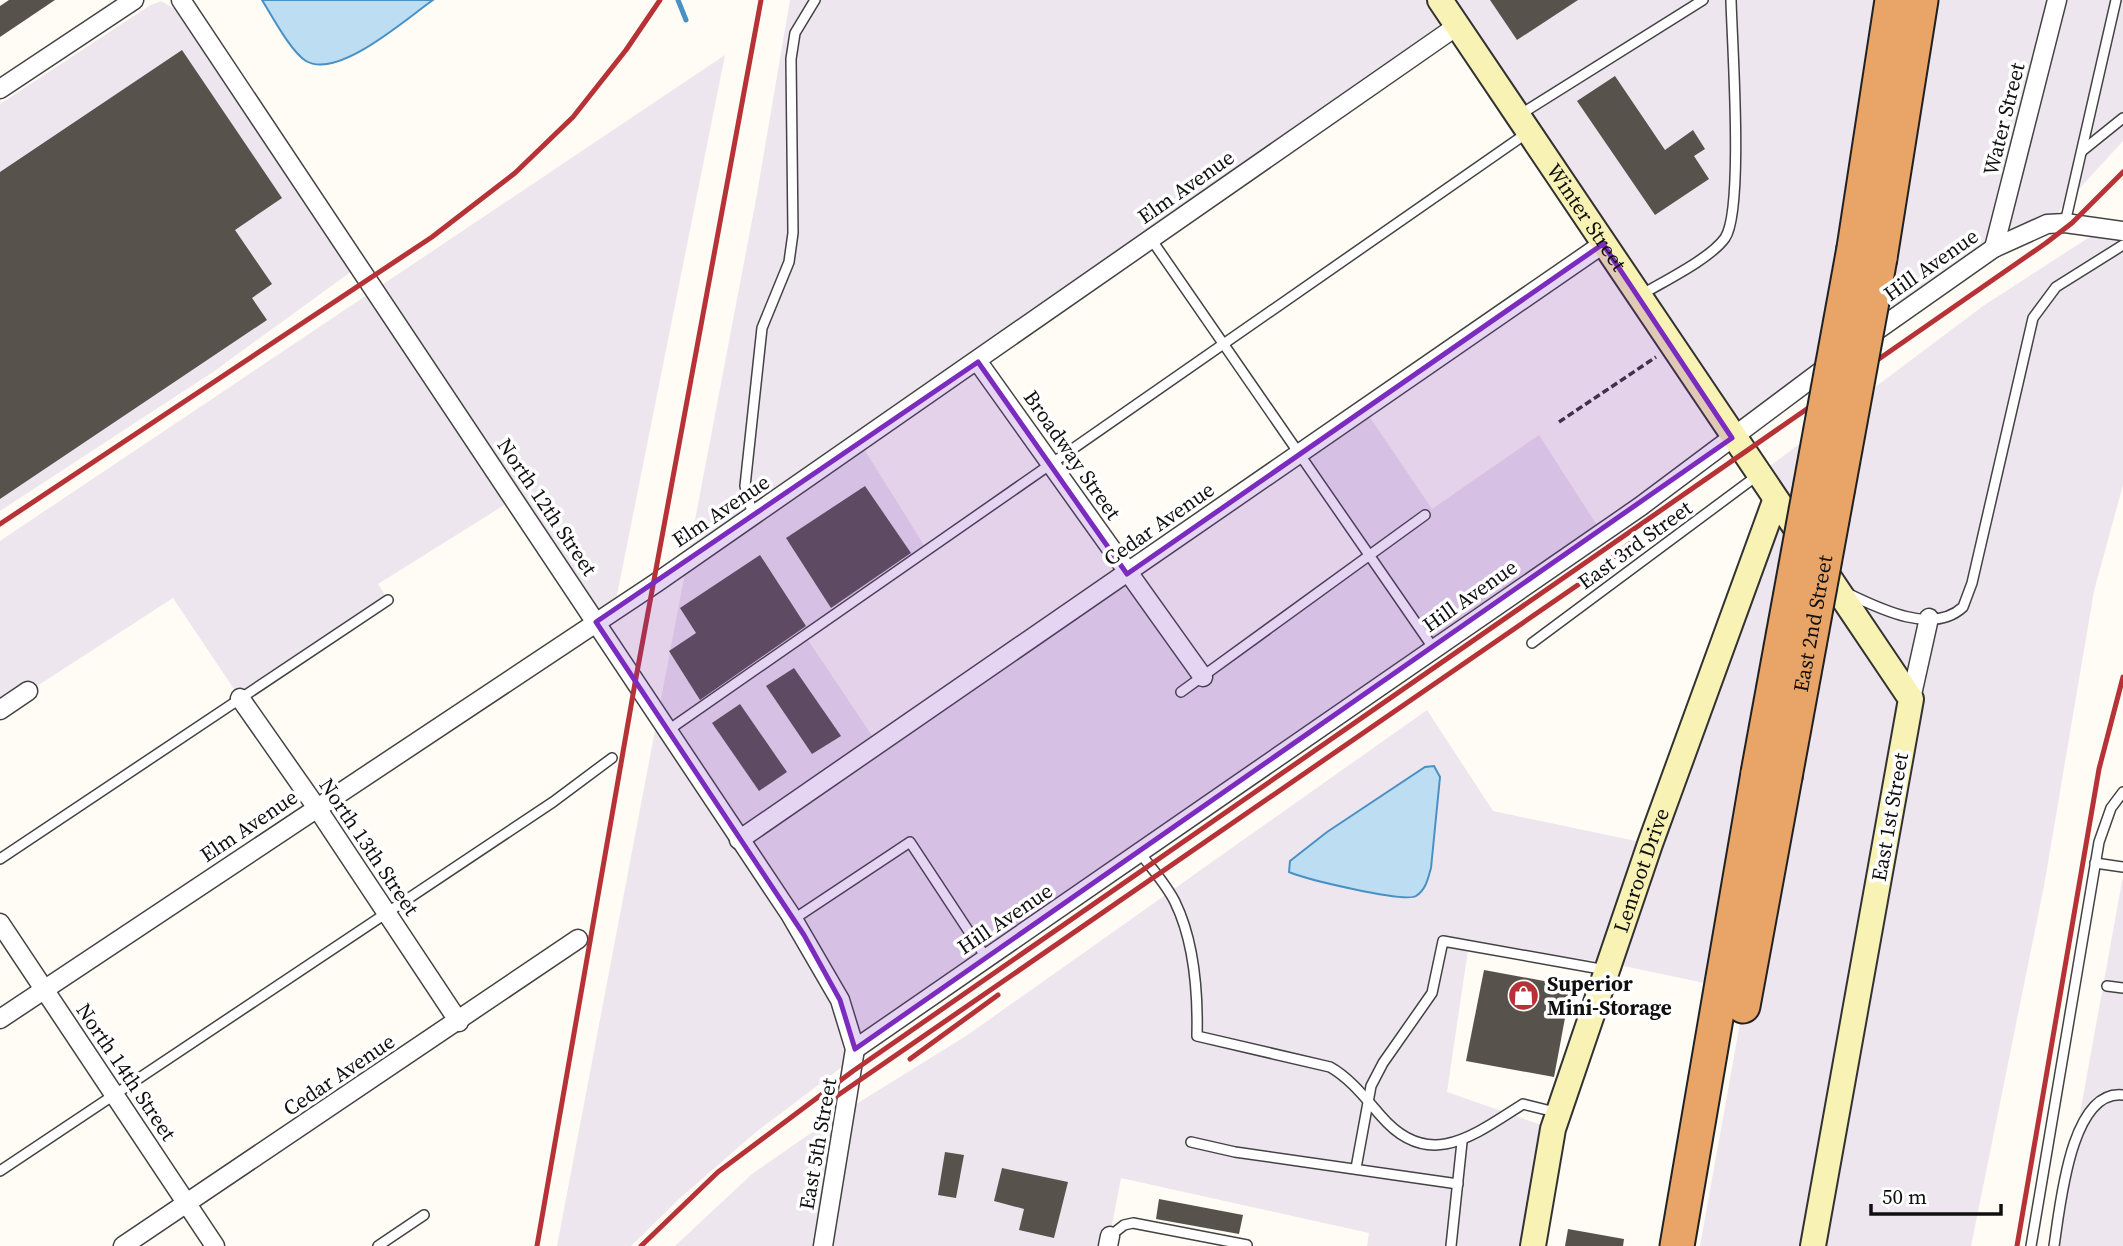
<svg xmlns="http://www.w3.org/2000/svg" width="2123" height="1246" font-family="'Source Serif 4',serif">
<rect width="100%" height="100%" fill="#fefcf5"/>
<g fill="#ede6ee">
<polygon points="790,0 2123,0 2123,141 2047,224 1994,248 1732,438 1457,26 864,449 927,550 806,637 877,743 1127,574 1203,676 1370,556 1300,455 1367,413 1432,509 1539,435 1602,533 854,1058 756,1132 679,1199 631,1246 557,1246 757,194"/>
<polygon points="161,1 175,9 352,271 213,372 0,511 0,104 149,6"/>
<polygon points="725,55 614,610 596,622 514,499 378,584 388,600 240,698 173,598 0,710 0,541"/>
<polygon points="2105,227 2123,231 2123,485 2094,591 2044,886 1971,1246 1700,1246 1784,778 1723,987 1610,963 1469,943 1447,1092 1553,1129 1533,1246 1367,1246 1369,1233 1121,1178 1108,1246 675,1246 752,1174 824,1124 966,1036 1427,710 1493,811 1650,844 1775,502 1758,475 1983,306"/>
<polygon points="2123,876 2123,1246 2056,1246"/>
</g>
<g fill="#bdddf2" stroke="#4991c4" stroke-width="2">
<path d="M262 0H433C407 18 338 80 306 61 291 52 272 16 262 0Z"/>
<path d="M1434 766 1440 777 1431 868C1428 878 1426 890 1416 896 1404 903 1305 879 1289 872L1290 861 1327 832 1425 767Z"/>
</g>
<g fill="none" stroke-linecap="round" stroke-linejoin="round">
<polyline stroke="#4991c4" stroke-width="5" points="678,0 686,20"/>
</g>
<g fill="#58524d">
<polygon points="9,0 55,0 0,37 0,6"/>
<polygon points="1490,0 1578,0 1517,40"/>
<polygon points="182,50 282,198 235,230 272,284 252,298 267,320 0,499 0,172"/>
<polygon points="1615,76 1665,150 1693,130 1705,149 1694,156 1709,179 1655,215 1577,101"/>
<polygon points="865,486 911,553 831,608 786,538"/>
<polygon points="760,555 806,626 700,700 669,651 696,633 680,608"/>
<polygon points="794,668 841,736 812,754 766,686"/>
<polygon points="740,704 787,772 759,791 712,723"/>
<polygon points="1484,970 1571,986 1554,1077 1466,1061"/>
<polygon points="945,1152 964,1155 956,1198 938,1195"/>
<polygon points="1002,1168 1068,1182 1054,1238 1019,1230 1024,1209 994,1201"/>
<polygon points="1159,1199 1243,1215 1239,1234 1156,1219"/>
<polygon points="1568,1229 1624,1239 1623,1246 1565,1246"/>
</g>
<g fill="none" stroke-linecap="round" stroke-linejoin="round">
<defs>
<g id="lane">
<polyline points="1521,114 1703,0"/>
<polyline points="2082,151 2123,118"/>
<polyline points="2065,223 2116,0"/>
<polyline points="1151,239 1434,649"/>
<path d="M1641 295C1664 281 1710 259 1725 238 1744 210 1732 43 1731 0"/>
<polyline points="753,516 745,486 762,328 789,262 793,233 791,59 795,33 815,0"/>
<path d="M1849 594C1880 609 1933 635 1963 607L1972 583 2033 318 2056 287 2123 245"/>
<polyline points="1532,643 1758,475"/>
<polyline points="1181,692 1425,515"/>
<polyline points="667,731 1527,133"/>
<path d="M1140 853C1152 869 1166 884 1175 902 1194 941 1198 993 1197 1036L1330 1067C1350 1078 1366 1099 1381 1116 1429 1172 1474 1135 1523 1104L1555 1112"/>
<polyline points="0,859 388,600"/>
<polyline points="2095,863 2123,867"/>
<polyline points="794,919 910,842 987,959"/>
<polyline points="2107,986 2123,988"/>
<polyline points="1191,1142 1235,1152 1458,1184"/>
<polyline points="1356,1168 1371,1086 1383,1063 1432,993 1443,941 1606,970"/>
<polyline points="0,1171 553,802 612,758"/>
<polyline points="1110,1236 1124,1225 1133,1223 1247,1245"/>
<polyline points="378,1246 424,1215"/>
<polyline points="1451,1246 1462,1142"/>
<polyline points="2031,1246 2099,842 2111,808 2123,792"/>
<path d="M2054 1246C2060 1208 2070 1089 2123 1095"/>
</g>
<g id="street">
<polyline points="181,0 790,914 840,1000 855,1049 823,1246"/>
<polyline points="0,89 134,0"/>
<polyline points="1994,248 2057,0"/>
<polyline points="1866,338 1994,248 2047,224 2065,223 2123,231"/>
<polyline points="978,362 1203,677"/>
<polyline points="240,698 317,808 459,1022"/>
<polyline points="1911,699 1929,618"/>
<polyline points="0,710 28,691"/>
<polyline points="739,840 1603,244"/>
<polyline points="0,923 215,1246"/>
<polyline points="0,1019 656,583 1457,26"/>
<polyline points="855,1049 1641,506 1832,363"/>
<polyline points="123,1246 578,939"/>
<polyline points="1108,1246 1110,1236"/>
</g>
<g id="secondary">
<path id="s1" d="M1440 0 1911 699 1813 1246"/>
<path id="s2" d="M1533 1246 1553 1129 1650 844 1775 501"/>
</g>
<g id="highway">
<polyline points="1854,248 1892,0"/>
<polyline points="1880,258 1921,0"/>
<polyline points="1743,1006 1785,777"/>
<polyline points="1677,1246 1758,773"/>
</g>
</defs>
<use href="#lane" stroke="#434343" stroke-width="12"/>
<use href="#street" stroke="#434343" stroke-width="21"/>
<use href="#secondary" stroke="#323232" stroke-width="28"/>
<use href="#highway" stroke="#212121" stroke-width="37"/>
<polyline stroke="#323232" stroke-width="3.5" stroke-dasharray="7 3.5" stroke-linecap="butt" points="1559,422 1656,357"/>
<use href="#lane" stroke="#fff" stroke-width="9"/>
<use href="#street" stroke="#fff" stroke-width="18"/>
<use href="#secondary" stroke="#f9f2b5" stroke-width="24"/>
<use href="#highway" stroke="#e9a568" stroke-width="33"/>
<g stroke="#b73236" stroke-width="5">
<polyline points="0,524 432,237 515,173 573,117 626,50 660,0"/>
<polyline points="910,1059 998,995"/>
<polyline points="828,1102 1585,580 1629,544"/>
<polyline points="537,1246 635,683 761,0"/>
<polyline points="641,1246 718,1172 853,1071 2046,243 2072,223 2123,172"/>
<polyline points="2017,1246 2099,769 2123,677"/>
</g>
<defs>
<g id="highway-bridge">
<polyline points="1758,773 1854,248"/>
<path id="s3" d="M1785 777 1880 258"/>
</g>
</defs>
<use href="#highway-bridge" stroke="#212121" stroke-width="37" stroke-linecap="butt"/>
<use href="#highway-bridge" stroke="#e9a568" stroke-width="33"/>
</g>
<path fill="#7b2cbf" fill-opacity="0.2" stroke="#7b2cbf" stroke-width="5" stroke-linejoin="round" d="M1603 244 1732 438 855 1049 840 1000 804 935 596 622 978 362 1127 574Z"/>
<defs>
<symbol id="shop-disc" viewBox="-11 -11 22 22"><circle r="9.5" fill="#b73236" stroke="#fff"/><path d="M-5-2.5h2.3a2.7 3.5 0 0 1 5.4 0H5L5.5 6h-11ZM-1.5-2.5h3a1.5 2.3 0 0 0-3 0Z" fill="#fff"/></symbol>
</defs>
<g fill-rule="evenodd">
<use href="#shop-disc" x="1506" y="978" width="35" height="35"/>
</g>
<g text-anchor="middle" stroke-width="7" stroke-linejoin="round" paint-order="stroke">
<g font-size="21" fill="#101010" stroke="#fff">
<text transform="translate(2004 119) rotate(-76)" y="7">Water Street</text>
<text transform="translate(1186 187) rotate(-35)" y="7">Elm Avenue</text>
<text dy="7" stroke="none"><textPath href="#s1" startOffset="262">Winter Street</textPath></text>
<text transform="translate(1931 265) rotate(-35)" y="7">Hill Avenue</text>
<text transform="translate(1072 455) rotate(55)" y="7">Broadway Street</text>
<text transform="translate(547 507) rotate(56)" y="7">North 12th Street</text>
<text transform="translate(721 511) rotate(-34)" y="7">Elm Avenue</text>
<text transform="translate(1159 524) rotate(-35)" y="7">Cedar Avenue</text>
<text transform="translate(1635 545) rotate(-36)" y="7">East 3rd Street</text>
<text transform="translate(1470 596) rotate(-35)" y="7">Hill Avenue</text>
<text dy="7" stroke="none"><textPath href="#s3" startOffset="156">East 2nd Street</textPath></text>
<text transform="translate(1890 817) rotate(-80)" y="7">East 1st Street</text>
<text transform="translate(249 826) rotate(-34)" y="7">Elm Avenue</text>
<text transform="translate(369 847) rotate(56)" y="7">North 13th Street</text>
<text dy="7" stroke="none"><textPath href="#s2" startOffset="392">Lenroot Drive</textPath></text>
<text transform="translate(1005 919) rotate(-34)" y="7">Hill Avenue</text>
<text transform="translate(126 1072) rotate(56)" y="7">North 14th Street</text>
<text transform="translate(339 1075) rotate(-34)" y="7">Cedar Avenue</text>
<text transform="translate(818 1144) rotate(-80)" y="7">East 5th Street</text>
</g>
<g font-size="21" font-weight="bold" fill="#101010" stroke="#fff" text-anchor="start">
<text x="1547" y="991">Superior<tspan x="1547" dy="24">Mini-Storage</tspan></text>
</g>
</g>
<path d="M1871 1204v10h130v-10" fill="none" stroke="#101010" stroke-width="3.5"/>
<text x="1882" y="1204" font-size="21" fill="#101010" stroke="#ffffff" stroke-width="5" paint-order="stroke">50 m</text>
</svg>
